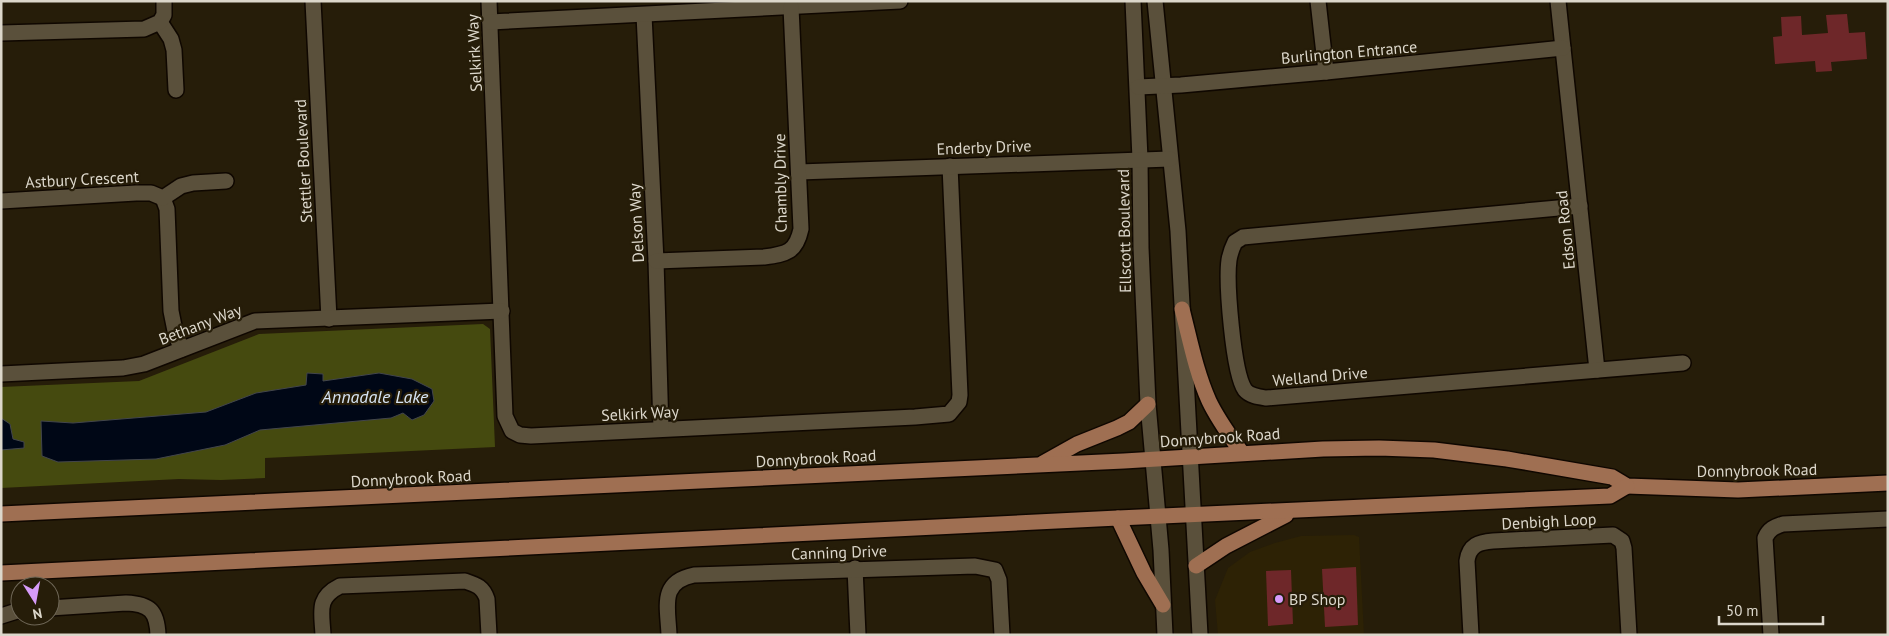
<svg xmlns="http://www.w3.org/2000/svg" width="1889" height="636" font-family="'PT Sans',sans-serif">
<rect width="100%" height="100%" fill="#261d09"/>
<polygon fill="#2d2205" points="1354,535 1359,537 1364,635 1218,635 1215,600 1228,568 1250,552 1275,543 1301,536"/>
<polygon fill="#454a0f" points="483,324 490,329 495,447 265,458 265,478 221,480 179,479 1,488 1,387 139,381 259,334"/>
<g fill="#000716" stroke="#42454c">
<polygon points="307,373 323,374 323,381 379,373 412,379 432,389 434,401 424,415 412,420 403,413 391,418 260,430 225,445 156,459 58,462 42,456 41,421 73,423 206,412 256,393 306,385"/>
<polygon points="1,418 10,424 13,439 24,442 24,448 1,450"/>
</g>
<g fill="#6e2729">
<polygon points="1847,14 1849,33 1865,32 1867,59 1831,62 1832,71 1816,72 1815,61 1775,64 1773,37 1782,36 1781,17 1801,16 1802,35 1828,33 1826,15"/>
<polygon points="1356,567 1358,625 1325,627 1322,569"/>
<polygon points="1291,570 1293,624 1268,626 1266,571"/>
</g>
<g fill="none" stroke-linecap="round" stroke-linejoin="round">
<defs>
<g id="minor">
<polyline points="313,1 329,319"/>
<polyline points="489,1 505,416 512,431 520,435 531,436 915,417 949,414 959,402 960,395 950,166"/>
<polyline points="1133,1 1140,159 1141,248 1148,404 1161,550 1165,635"/>
<polyline points="1155,1 1178,231 1200,635"/>
<polyline points="1318,1 1326,72"/>
<polyline points="1558,1 1597,370"/>
<polyline points="644,15 656,261 661,429"/>
<polyline points="160,22 171,39 174,50 176,90"/>
<polyline points="490,22 900,1"/>
<polyline points="1,33 144,29 160,22 164,15 164,1"/>
<polyline points="1138,87 1181,85 1326,72 1563,48"/>
<polyline points="799,172 1170,159"/>
<polyline points="163,198 167,209 171,311 176,336 182,349"/>
<polyline points="1,201 136,193 151,193 163,198 181,186 193,183 226,181"/>
<path d="M1580 206 1243 237 1235 242C1232 248 1230 254 1229 260 1226 282 1233 373 1245 390 1250 396 1259 397 1266 398L1683 363"/>
<path d="M656 261 764 257C787 254 796 252 801 229L791 7"/>
<polyline points="1,374 123,368 144,364 255,321 502,311"/>
<polyline points="855,568 858,635"/>
<path d="M50 608 126 603C150 604 157 611 158 635"/>
<polyline points="1,616 20,610"/>
<path d="M323 635C322 612 316 598 340 586L465 581C477 585 483 587 487 599L489 635"/>
<path d="M669 635C668 607 659 582 694 575L975 566 995 570 999 580 1002 635"/>
<path d="M1471 635 1467 561C1469 545 1479 542 1493 541L1613 535 1622 541 1624 548 1629 635"/>
<path d="M1771 635 1765 538C1769 529 1774 527 1783 524L1888 519"/>
</g>
<g id="major">
<path d="M1182 309C1190 340 1196 372 1209 401 1218 420 1230 436 1242 453"/>
<polyline points="1043,463 1077,444 1117,428 1129,422 1148,404"/>
<polyline points="1,514 1124,461 1323,449 1379,448 1434,450 1507,459 1612,477 1627,486 1738,490 1888,483"/>
<polyline points="1118,518 1144,573 1163,605"/>
<polyline points="1196,566 1226,546 1286,515"/>
<polyline points="1,573 1118,518 1610,496 1627,486"/>
</g>
</defs>
<use href="#minor" stroke="#0f0700" stroke-width="18"/>
<use href="#major" stroke="#0f0700" stroke-width="18"/>
<use href="#minor" stroke="#5a503b" stroke-width="15"/>
<use href="#major" stroke="#9f6f52" stroke-width="15"/>
</g>
<circle fill="#d69bfa" stroke="#261d09" stroke-width="2" cx="1279" cy="599" r="5"/>
<g text-anchor="middle" stroke-width="4.5" stroke-linejoin="round" paint-order="stroke">
<g font-size="16" fill="#dcd7cb" stroke="#261d09">
<text transform="translate(1349 52) rotate(-5)" y="6">Burlington Entrance</text>
<text transform="translate(474 53) rotate(-93)" y="6">Selkirk Way</text>
<text transform="translate(984 147) rotate(-2)" y="6">Enderby Drive</text>
<text transform="translate(303 161) rotate(-93)" y="6">Stettler Boulevard</text>
<text transform="translate(82 179) rotate(-3)" y="6">Astbury Crescent</text>
<text transform="translate(780 183) rotate(-91)" y="6">Chambly Drive</text>
<text transform="translate(636 223) rotate(-93)" y="6">Delson Way</text>
<text transform="translate(1565 230) rotate(-96)" y="6">Edson Road</text>
<text transform="translate(1124 231) rotate(-91)" y="6">Ellscott Boulevard</text>
<text transform="translate(200 324) rotate(-21)" y="6">Bethany Way</text>
<text transform="translate(1320 376) rotate(-5)" y="6">Welland Drive</text>
<text transform="translate(640 413) rotate(-3)" y="6">Selkirk Way</text>
<text transform="translate(1220 437) rotate(-4)" y="6">Donnybrook Road</text>
<text transform="translate(816 458) rotate(-3)" y="6">Donnybrook Road</text>
<text transform="translate(1757 470) rotate(-1)" y="6">Donnybrook Road</text>
<text transform="translate(411 478) rotate(-3)" y="6">Donnybrook Road</text>
<text transform="translate(1549 521) rotate(-3)" y="6">Denbigh Loop</text>
<text transform="translate(839 552) rotate(-2)" y="6">Canning Drive</text>
</g>
<g font-size="16" fill="#dcd7cb" stroke="#261d09" text-anchor="start">
<text x="1289" y="605">BP Shop</text>
</g>
<g font-size="18" font-style="italic" fill="#d7e5f5" stroke="#261d09">
<text x="375" y="403">Annadale Lake</text>
</g>
</g>
<rect width="1889" height="636" fill="none" stroke="#dcd7cb" stroke-width="5"/>
<g transform="translate(35 601) rotate(169)"><circle r="24" fill="#261d09" stroke="#6f6757"/>
<path d="M0-4L9 19L0 12L-9 19Z" fill="#d69bfa"/>
<text y="-8" font-size="14" font-weight="bold" text-anchor="middle" fill="#dcd7cb">N</text>
</g>
<path d="M1719 616v8h104v-8" fill="none" stroke="#dcd7cb" stroke-width="2.5"/>
<text x="1726" y="616" font-size="15" fill="#dcd7cb" stroke="#261d09" stroke-width="4" paint-order="stroke">50 m</text>
</svg>
